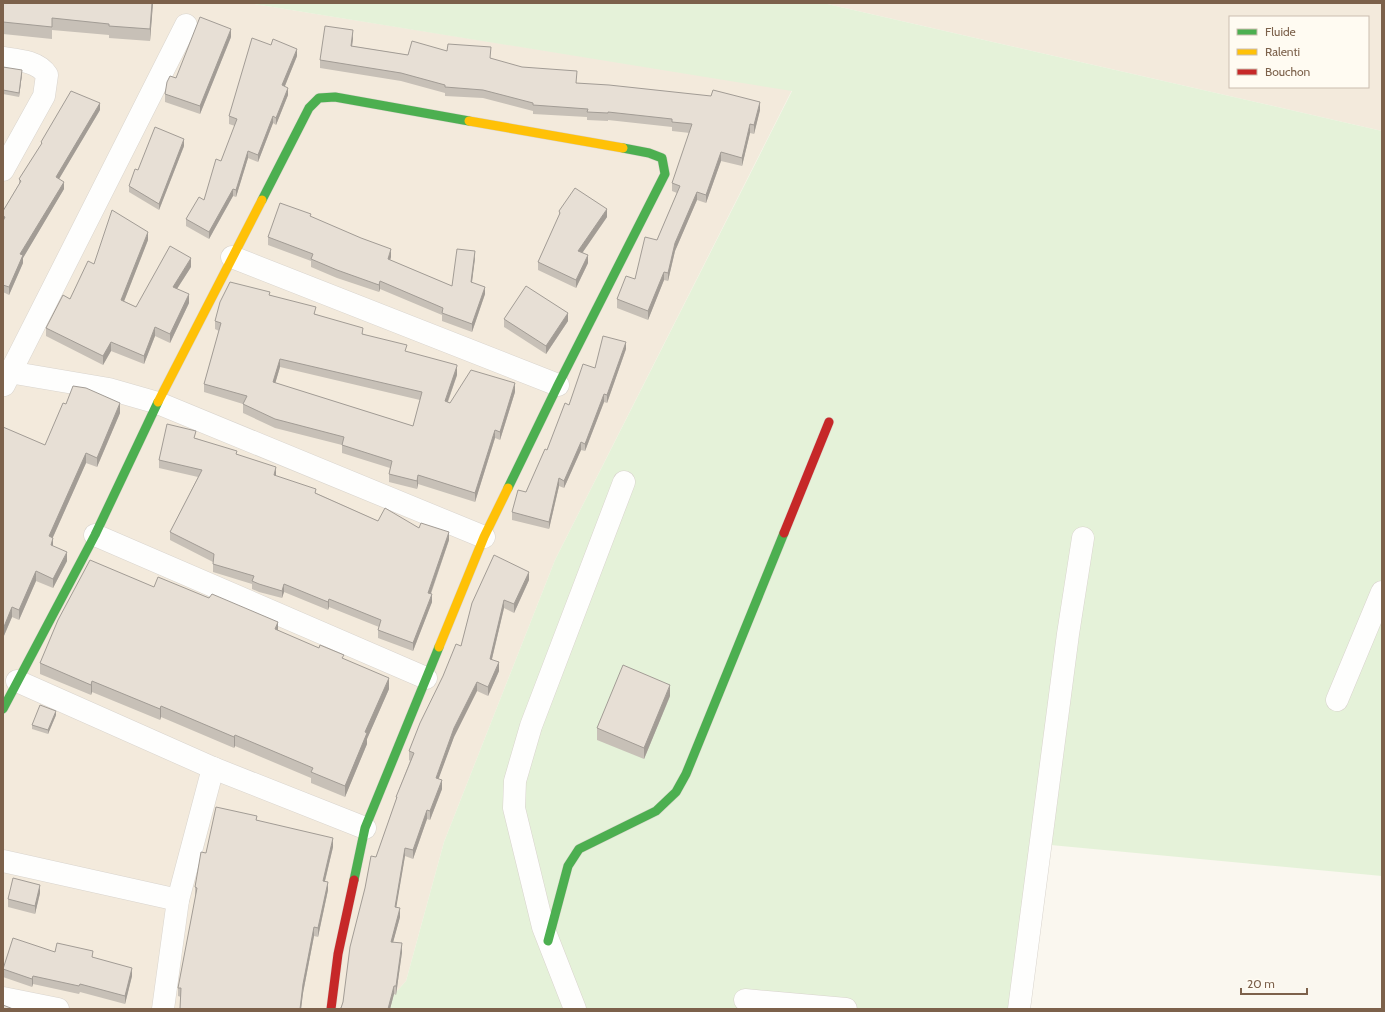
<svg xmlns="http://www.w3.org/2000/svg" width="1385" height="1012" font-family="Cabin,sans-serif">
<rect width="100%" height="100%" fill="#faf7ef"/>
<g fill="#f3eadc" fill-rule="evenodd">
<polygon points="3,3 248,3 792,90 555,560 444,842 406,981 381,1009 3,1009"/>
<path d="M823 3H1382V131ZM1230 17H1368V87H1230Z"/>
</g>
<polygon fill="#e5f2d9" points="248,3 823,3 1382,131 1382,876 1040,844 1025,1009 381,1009 406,981 444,842 555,560 792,91"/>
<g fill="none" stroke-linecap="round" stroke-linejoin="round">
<defs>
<g id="street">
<path d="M3 58C18 60 38 61 47 75L44 96 3 170"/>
<polyline points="232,257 558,385"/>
<polyline points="3,371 109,389 158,403 484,537"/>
<polyline points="4,385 186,25"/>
<polyline points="95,535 426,678"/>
<polyline points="17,681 213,768 365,828"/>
<polyline points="1337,700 1382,592"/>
<polyline points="3,861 178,900"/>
<polyline points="3,998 58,1009"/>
<polyline points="745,1000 846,1009"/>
<polyline points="163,1009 178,900 213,768"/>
<polyline points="575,1009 543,927 514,808 515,781 531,726 624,482"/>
<polyline points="1019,1009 1068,634 1083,538"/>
</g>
<g id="fast">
<polyline points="262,200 309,108 319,98 335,97 469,121"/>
<polyline points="508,488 558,385 665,174 662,158 649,153 623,148"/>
<polyline points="3,709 95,535 158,402"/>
<polyline points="354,880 365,828 439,647"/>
<polyline points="548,941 568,866 579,849 656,811 676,792 686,774 784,533"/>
</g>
<g id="slow">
<polyline points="469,121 623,148"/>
<polyline points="158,402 262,200"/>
<polyline points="439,647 484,537 508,488"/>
</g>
<g id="jam">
<polyline points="784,533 829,422"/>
<polyline points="331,1009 338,954 354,880"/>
</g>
</defs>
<use href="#street" stroke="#d9d4cd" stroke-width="23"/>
<use href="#fast" stroke="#dad4cc" stroke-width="10"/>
<use href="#slow" stroke="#dad4cc" stroke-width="10"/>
<use href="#jam" stroke="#dad4cc" stroke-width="10"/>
<use href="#street" stroke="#fefefd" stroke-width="22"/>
<use href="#fast" stroke="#4caf50" stroke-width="9"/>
<use href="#slow" stroke="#ffc107" stroke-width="9"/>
<use href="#jam" stroke="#c62828" stroke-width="9"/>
</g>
<g fill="#c7c0b7" fill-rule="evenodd">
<polygon points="3,3 153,3 150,41 109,38 109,35 52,30 52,39 3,34"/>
<polygon points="231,37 200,114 165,102 165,94 176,78"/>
<polygon points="353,38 352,46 408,55 447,51 490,59 577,83 760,110 754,134 750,133 742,166 721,161 706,203 697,200 675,251 668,281 664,280 648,320 617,308 617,299 635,279 657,240 677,193 672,191 672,183 690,133 672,131 672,127 608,120 608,121 587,120 587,117 533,114 533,111 483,98 445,96 445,93 401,81 320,68 320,60"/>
<polygon points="297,56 285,86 288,95 276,125 273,123 258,162 248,158 236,197 233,196 209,239 186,226 186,219 204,200 221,161 235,126 229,124 229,116"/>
<polygon points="3,67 22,74 19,97 3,94"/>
<polygon points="100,110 59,179 64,189 23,258 23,263 9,295 3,292 3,211 19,184 19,179 41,145 41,142"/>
<polygon points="184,146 159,210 129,192 129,186 138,170"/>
<polygon points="559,211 607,217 583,252 588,263 576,288 538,270 538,262 559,217"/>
<polygon points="311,217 391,257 390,260 452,286 475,258 472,282 485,294 472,332 442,321 442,315 380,289 379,292 337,278 311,267 311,261 268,245 268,237"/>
<polygon points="148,240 124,301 136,307 191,267 177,289 189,303 170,343 155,336 144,364 111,351 103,365 46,336 46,328 70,299 94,264"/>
<path d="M270 295 407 352 457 375 448 402 450 403 515 392 500 440 495 438 475 502 418 484 417 489 389 482V474L390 468 342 453V445L275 428 243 413V404L204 392V384L219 331 215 329V321ZM280 367 420 400 413 426 275 383Z"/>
<polygon points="504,319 568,321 546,354 504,327"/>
<polygon points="626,349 607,403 604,402 585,451 581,450 564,488 559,486 549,529 512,520 512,512 526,492 569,405 595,368"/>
<polygon points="66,404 120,413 97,467 86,463 53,537 53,546 67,561 53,588 36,581 19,620 12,617 3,638 45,445"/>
<polygon points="196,438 237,454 276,475 276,476 316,493 378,521 419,528 449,540 431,594 432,602 413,651 378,638 378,630 379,627 329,607 328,610 284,592 282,598 259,592 252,589 252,584 213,572 213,562 170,540 170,532 198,477 159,468 159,460"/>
<polygon points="529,580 514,613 504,608 492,659 499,671 488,696 477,691 454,737 438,779 442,789 430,820 427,819 413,859 405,856 396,907 400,917 393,942 402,952 396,995 394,994 390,1009 339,1009 341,1008 343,1002 376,857 396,800 396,797 410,761 409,760 409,751 461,646 472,603"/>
<polygon points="154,587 278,631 344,659 389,689 367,739 367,744 345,797 311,783 311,778 235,746 234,748 161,717 160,720 92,692 91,695 40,674 40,663"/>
<polygon points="670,696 644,759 597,740 597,728"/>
<polygon points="56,715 48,734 32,729 32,725"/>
<polygon points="257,820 333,847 325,881 328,890 318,937 314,936 303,993 301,1009 180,1009 181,997 178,996 178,988 196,896 195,896 195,887 206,853"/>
<polygon points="40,893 35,914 8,907 8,899"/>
<polygon points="55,952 93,958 132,976 125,1004 80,992 79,994 33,984 32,987 3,977 3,969"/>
</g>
<g fill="#a29c95">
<polygon points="152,3 153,3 150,41 150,29"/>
<polygon points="231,29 231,37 200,114 200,106"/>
<polygon points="353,30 353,38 351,54 351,46"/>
<polygon points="297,49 297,56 282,93 282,85"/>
<polygon points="22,70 22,74 19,97 19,93"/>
<polygon points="288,88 288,95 276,125 276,118"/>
<polygon points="760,102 760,110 754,134 754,125"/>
<polygon points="100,103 100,110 56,184 56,177"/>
<polygon points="273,116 273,123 258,162 258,155"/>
<polygon points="750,124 750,133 742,166 742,158"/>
<polygon points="184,139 184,146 159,210 159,204"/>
<polygon points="248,151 248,158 236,197 236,190"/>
<polygon points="721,152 721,161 706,203 706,195"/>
<polygon points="64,182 64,189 23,258 23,263 9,295 9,287 20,254"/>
<polygon points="233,189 233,196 209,239 209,232"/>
<polygon points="697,192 697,200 675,251 668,281 668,273 675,243"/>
<polygon points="607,209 607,217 578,259 578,251"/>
<polygon points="148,232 148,240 121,309 121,300"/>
<polygon points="391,249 391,257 388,267 388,259"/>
<polygon points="475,251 475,258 471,289 471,282"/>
<polygon points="588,255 588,263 576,288 576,280"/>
<polygon points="191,258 191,267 173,295 173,287"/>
<polygon points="664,272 664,280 648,320 648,311"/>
<polygon points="380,281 380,289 379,292 379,285"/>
<polygon points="485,287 485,294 472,332 472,324"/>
<polygon points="189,294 189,303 170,343 170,334"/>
<polygon points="568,313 568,321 546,354 546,346"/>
<polygon points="155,327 155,336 144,364 144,356"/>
<polygon points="111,342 111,351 103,365 103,356"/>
<polygon points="626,342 626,349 607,403 607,395"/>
<polygon points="280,359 280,367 273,391 273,382"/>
<polygon points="457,366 457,375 445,409 445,401"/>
<polygon points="515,383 515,392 500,440 500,432"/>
<polygon points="604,394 604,402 585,451 585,444"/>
<polygon points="120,403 120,413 97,467 97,458"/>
<polygon points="495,430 495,438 475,502 475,493"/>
<polygon points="581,442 581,450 564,488 564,481"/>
<polygon points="86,453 86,463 49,546 49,536"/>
<polygon points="276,467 276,475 274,483 274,475"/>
<polygon points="418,475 418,484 417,489 417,481"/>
<polygon points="559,478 559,486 549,529 549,522"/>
<polygon points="449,532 449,540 428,601 428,593"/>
<polygon points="53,538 53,547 51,545"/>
<polygon points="67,552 67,561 53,588 53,579"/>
<polygon points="36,571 36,581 19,620 19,610"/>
<polygon points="529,572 529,580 514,613 514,604"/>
<polygon points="284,584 284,592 282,598 282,591"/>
<polygon points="432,594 432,602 413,651 413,643"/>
<polygon points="329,599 329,607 328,610 328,602"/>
<polygon points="504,600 504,608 490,667 490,659"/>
<polygon points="12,607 12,617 3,638 3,629"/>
<polygon points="278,622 278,633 275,629"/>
<polygon points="499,662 499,671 488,696 488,687"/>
<polygon points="389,678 389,689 367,739 367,744 345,797 345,786 365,732"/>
<polygon points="92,681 92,692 91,695 91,685"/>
<polygon points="477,682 477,691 454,737 436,786 436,778 454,728"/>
<polygon points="670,685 670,696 644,759 644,748"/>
<polygon points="161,706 161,717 160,720 160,709"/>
<polygon points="56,711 56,715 48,734 48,730"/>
<polygon points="235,735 235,746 234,748 234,737"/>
<polygon points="442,780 442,789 430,820 430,811"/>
<polygon points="427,810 427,819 413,859 413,850"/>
<polygon points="333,838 333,847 323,889 323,881"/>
<polygon points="405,848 405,856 395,915 395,907"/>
<polygon points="328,882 328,890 318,937 318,928"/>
<polygon points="40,885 40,893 35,914 35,906"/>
<polygon points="400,908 400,917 391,950 391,942"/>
<polygon points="314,927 314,936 303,993 301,1009 300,1009 303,984"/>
<polygon points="402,943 402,952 396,995 396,986"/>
<polygon points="132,968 132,976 125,1004 125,996"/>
<polygon points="33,976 33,984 32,987 32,979"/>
<polygon points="394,986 394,994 390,1009 388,1009"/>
</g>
<g fill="#e7dfd5" stroke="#a29c95" fill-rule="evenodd">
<polygon points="3,3 152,3 150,29 109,26 109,24 52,18 52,27 3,22"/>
<polygon points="200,17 231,29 200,106 165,94 167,82 170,76 176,78"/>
<polygon points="325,26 353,30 351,46 408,55 412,41 447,51 448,44 491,47 490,58 522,67 577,71 576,83 609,85 711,96 713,90 760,102 754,125 750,124 742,158 721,152 706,195 697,192 675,243 668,273 664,272 648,311 617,299 626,276 635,279 645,237 657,240 680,186 672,183 692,124 672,122 672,119 608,112 608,113 587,112 588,109 533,105 533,103 483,90 445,87 445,85 401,73 320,60"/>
<polygon points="252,38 271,45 273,39 297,49 282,85 288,88 276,118 273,116 258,155 248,151 236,190 233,189 209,232 186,219 199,197 204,200 216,159 221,161 237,119 229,116"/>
<polygon points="3,67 22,70 19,93 3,90"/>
<polygon points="71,91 100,103 56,177 64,182 20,254 23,255 9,287 3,285 3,221 5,217 3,216 3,211 21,181 19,179 42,143 41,142"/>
<polygon points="155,127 184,139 159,204 129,186 135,169 138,170"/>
<polygon points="575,188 607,209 578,251 588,255 576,280 538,262 560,213 559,211"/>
<polygon points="280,203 311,214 310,216 361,238 391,249 388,259 452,286 457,249 475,251 471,282 485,287 472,324 442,313 443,308 380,281 379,285 337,270 311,259 313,254 268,237"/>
<polygon points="112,210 148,232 121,300 136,307 170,246 191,258 173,287 189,294 170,334 155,327 144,356 111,342 103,356 46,328 63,295 70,299 88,261 94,264"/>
<path d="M230 282 270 292 269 295 316 307 314 314 363 328 362 334 407 345 405 351 457 365V366L445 401 450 403 471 370 515 383 500 432 495 430 475 493 418 475 417 481 389 474 392 461 342 445 344 437 275 419 243 404 247 396 204 384 221 323 215 321 220 302ZM280 359 422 392 413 426 273 382Z"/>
<polygon points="526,286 568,313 546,346 504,319"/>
<polygon points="603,336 626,342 607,395 604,394 585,444 581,442 564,481 559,478 549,522 512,512 518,490 526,492 545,449 547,450 565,403 569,405 583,364 595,368"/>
<polygon points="73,386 86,388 120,403 97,458 86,453 49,536 53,538 51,545 67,552 53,579 36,571 19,610 12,607 3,629 3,427 45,445 63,403 66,404"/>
<polygon points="167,424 196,431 194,438 237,451 236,454 276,467 274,475 316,489 315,493 378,521 385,508 419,528 421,523 449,532 428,593 432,594 413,643 378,630 381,620 329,599 328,602 284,584 282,591 259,584 252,581 254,576 213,564 214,554 170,532 202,470 159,460"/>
<polygon points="494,555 529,572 514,604 504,600 490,659 499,662 488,687 477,682 454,728 436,778 442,780 430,811 427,810 413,850 405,848 395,907 400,908 391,942 402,943 396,986 394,986 388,1009 339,1009 341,1008 343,1002 350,947 365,888 371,856 376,857 397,797 396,797 414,753 409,751 420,723 443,676 456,644 461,646 472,603"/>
<polygon points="90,560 154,587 158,577 209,598 212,594 278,622 275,629 319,648 320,645 344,655 342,658 389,678 365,732 367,733 345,786 311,772 313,768 235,735 234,737 161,706 160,709 92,681 91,685 40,663 58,620"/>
<polygon points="623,665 670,685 644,748 597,728"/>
<polygon points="40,705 56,711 48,730 32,725"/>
<polygon points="216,807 257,816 256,820 333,838 323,881 328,882 318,928 314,927 303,984 300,1009 180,1009 181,988 178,988 197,888 195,887 201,852 206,853"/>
<polygon points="13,878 40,885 35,906 8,899"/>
<polygon points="13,938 55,952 57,943 93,951 92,957 132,968 125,996 80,984 79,986 33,976 32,979 3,969"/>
<polygon points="3,1005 13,1009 3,1009"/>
</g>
<rect width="1385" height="1012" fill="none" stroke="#7c614b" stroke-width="8"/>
<rect x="1229" y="16" width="140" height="72" fill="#fffbf2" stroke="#cbbdaf"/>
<rect x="1237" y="29" width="20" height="6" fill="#4caf50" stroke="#cbbdaf"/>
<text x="1265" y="36" font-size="12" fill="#7c614b">Fluide</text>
<rect x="1237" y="49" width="20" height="6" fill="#ffc107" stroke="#cbbdaf"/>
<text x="1265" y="56" font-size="12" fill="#7c614b">Ralenti</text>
<rect x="1237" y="69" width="20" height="6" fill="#c62828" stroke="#cbbdaf"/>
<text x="1265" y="76" font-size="12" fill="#7c614b">Bouchon</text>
<path d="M1241 988v6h66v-6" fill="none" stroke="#7c614b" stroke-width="2"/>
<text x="1247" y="988" font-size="12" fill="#7c614b" stroke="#fffbf2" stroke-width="3" paint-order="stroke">20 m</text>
</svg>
